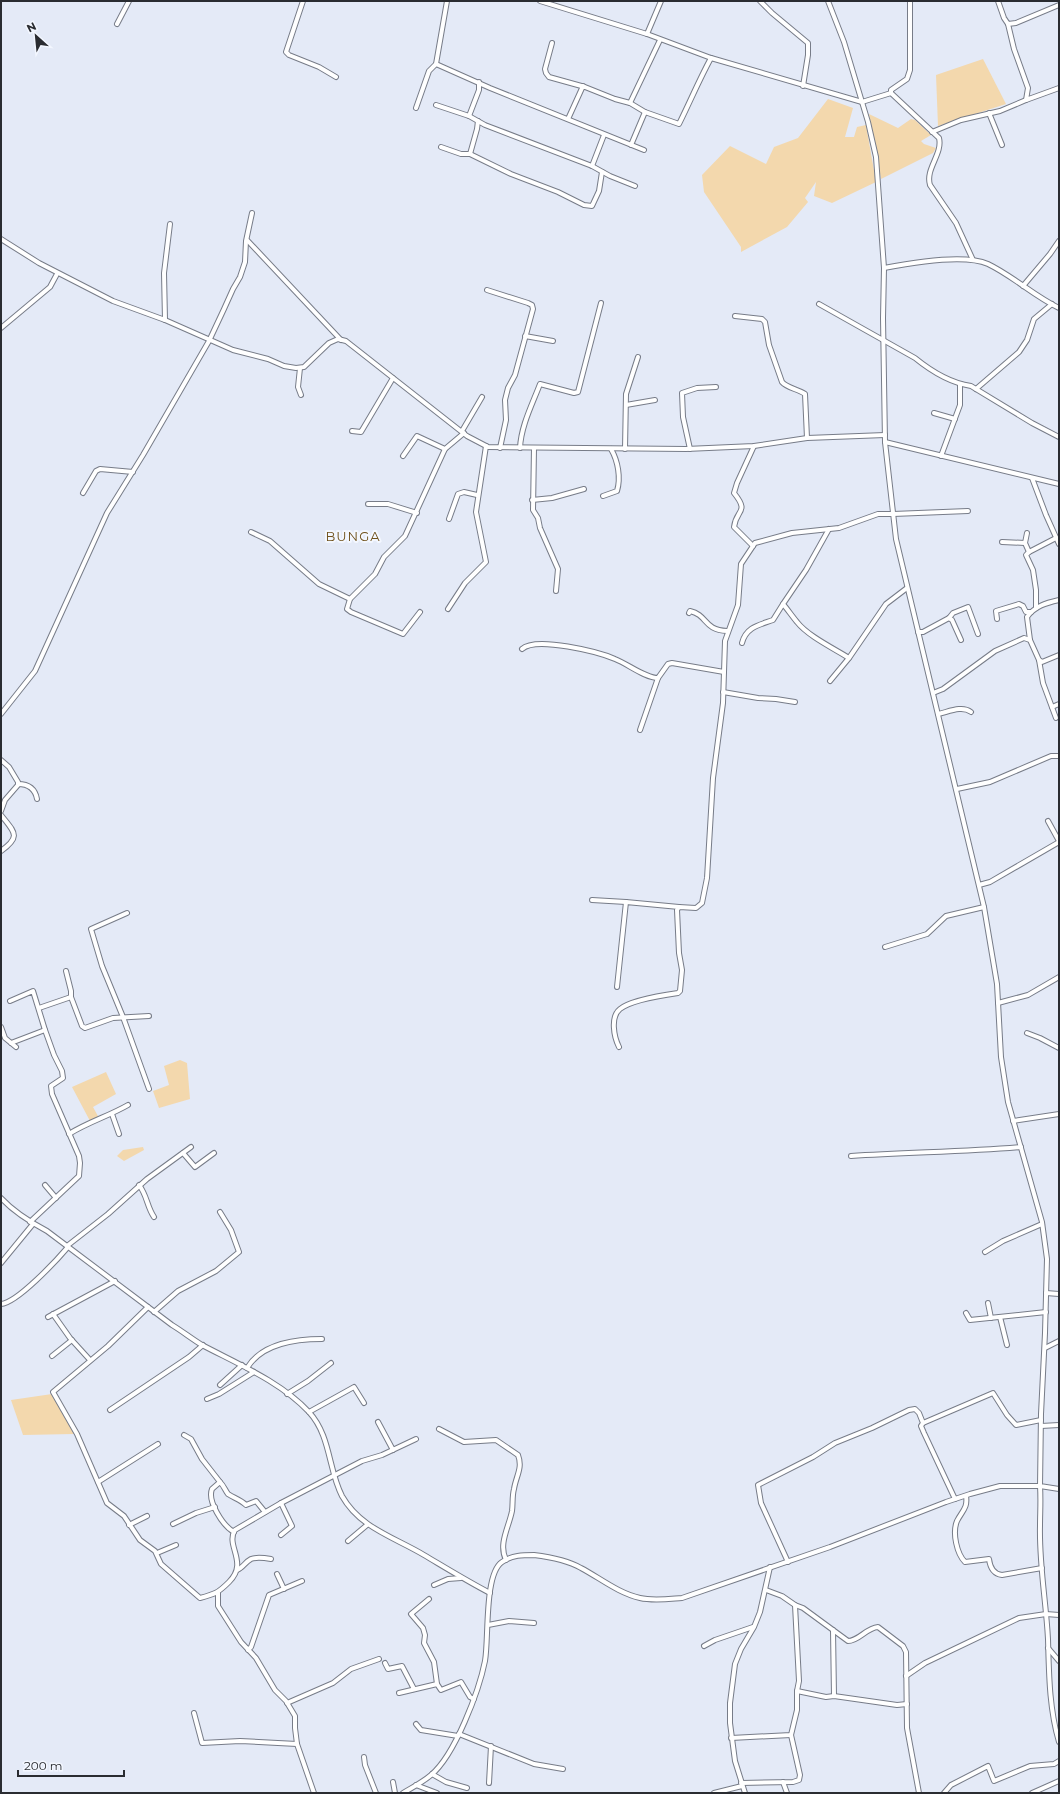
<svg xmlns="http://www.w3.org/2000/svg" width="1060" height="1794" font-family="Montserrat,sans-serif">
<rect width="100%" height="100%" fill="#e4eaf7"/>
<g fill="#f3d8ad">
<polygon points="983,59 1006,104 938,126 936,75"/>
<polygon points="828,99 853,108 845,137 854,137 857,127 866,125 876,182 832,203 814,196 816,182 805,198 808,202 787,227 741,252 741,247 704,192 702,175 730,146 766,164 774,147 798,138"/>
<polygon points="869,114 898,128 911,119 915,120 931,135 921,141 924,144 936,148 933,153 881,179"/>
<polygon points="180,1060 187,1063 190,1099 159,1108 153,1091 169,1085 164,1066"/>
<polygon points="106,1072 116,1094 93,1107 99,1118 90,1121 72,1087"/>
<polygon points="143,1147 144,1150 124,1161 117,1156 123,1150"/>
<polygon points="52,1394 74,1434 23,1435 11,1400"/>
</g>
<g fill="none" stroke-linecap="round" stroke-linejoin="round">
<defs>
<g id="minor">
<polyline points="303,1 286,52 289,55 319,67 336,77"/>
<polyline points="540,1 647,34 711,58 862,102 891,93"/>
<polyline points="760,1 772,13 808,43 808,55 803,86"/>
<polyline points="828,1 844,42 868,122 876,157 884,268 883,318 885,442 896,539 984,907 997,984 1001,1057 1008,1102 1042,1222 1047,1259 1045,1333 1041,1414 1040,1486 1059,1489"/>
<path d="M910 1V70L907 79 891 90V93L939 138C943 154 925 169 930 185L956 223 973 260"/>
<polyline points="998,1 1004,18 1008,24 1016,23 1059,5"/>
<polyline points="117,24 129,1"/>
<polyline points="1008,24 1014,49 1028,88 1026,100 1059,88"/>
<polyline points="647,34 661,1"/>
<path d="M552 43 545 69 546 73 549 77 585 87 615 99 630 103 645 112 679 124C690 102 699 80 711 58"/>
<polyline points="436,64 490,88 644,150"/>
<polyline points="630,103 660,40"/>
<polyline points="436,105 469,116 485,125 592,166 610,176 635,186"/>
<polyline points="416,108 429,71 436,64 447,1"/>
<polyline points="989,113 1002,145"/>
<polyline points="469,116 479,90 479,82"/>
<polyline points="568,119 583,86"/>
<polyline points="932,132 961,120 1000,111 1026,100"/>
<polyline points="631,145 645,112"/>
<polyline points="441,147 461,154 470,154 511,174 558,192 584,205 592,206 599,191 602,172"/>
<polyline points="470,154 477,129 478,121"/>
<polyline points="592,166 604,135"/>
<polyline points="1,239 39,263 113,301 165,320 233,350 268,359 284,366 296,368 304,367 329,343 338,339 346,341 467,436 488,447 686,449 754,446 807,438 885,435"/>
<polyline points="247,240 341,340"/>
<path d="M884 268C910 263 965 254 988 264 1013 276 1034 296 1059 308"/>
<polyline points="1023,286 1050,254 1059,241"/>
<polyline points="487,290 528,303 532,305 533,309 515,375 508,388 505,400 506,420 500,448"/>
<path d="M819 304 915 358C931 371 951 383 971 386L1032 423 1059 437"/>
<path d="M735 316 762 319 765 322 769 345 782 382C787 388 798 389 805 394L807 438"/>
<polyline points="165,320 164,273 170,224"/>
<polyline points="1,328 50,287 57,274"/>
<polyline points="525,336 553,341"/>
<polyline points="300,368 298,387 301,395"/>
<polyline points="976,389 1019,352 1027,340 1034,319 1052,304"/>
<polyline points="626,405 655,400"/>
<polyline points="934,413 955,419"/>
<polyline points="352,431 361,432 393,378"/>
<polyline points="462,431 482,397"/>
<polyline points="885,442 1059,484"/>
<path d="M520 448C521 426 532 405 540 384L574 393 578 392 601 303"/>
<polyline points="534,448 533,510 538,518 540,528 558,569 556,591"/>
<polyline points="625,449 626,394 638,357"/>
<polyline points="690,449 683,417 682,393 697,388 716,387"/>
<polyline points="403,456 417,436 445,449 464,433"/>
<polyline points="941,456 960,405 960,384"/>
<polyline points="1032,478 1046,515 1059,544"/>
<polyline points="83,493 96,471 100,469 133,472"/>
<path d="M603 496 617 491C621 478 618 461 611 449"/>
<polyline points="532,500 552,498 584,489"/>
<polyline points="368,504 388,504 417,513"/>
<polyline points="893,514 968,511"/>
<polyline points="449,519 458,494 464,492 477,495"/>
<path d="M829 529 806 570 783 604C788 610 792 616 797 622 808 636 833 648 849 658"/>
<polyline points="251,532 270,541 319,584 350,599"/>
<polyline points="1027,533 1025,543 1029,552 1056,538"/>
<polyline points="1002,542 1025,543"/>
<path d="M753 546 734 527C736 509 750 513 734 493L737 483 754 446"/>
<polyline points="1029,552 1026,555 1033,570 1036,590 1036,608"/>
<polyline points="448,609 465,583 486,562 476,512 486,446"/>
<polyline points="420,612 403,634 351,612 347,609 350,599 375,574 384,557 405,536 445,449"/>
<path d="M689 613 690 611C708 615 703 630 727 631"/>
<polyline points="949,618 952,620 961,640"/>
<polyline points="997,619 996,611 1019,604 1023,606 1026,612 1031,612"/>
<polyline points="918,632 923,632 949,618 953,613 968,607 978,634"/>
<path d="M1030 640 1027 617C1035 606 1046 603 1059 600"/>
<path d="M742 643C746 627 759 625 773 620L783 604"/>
<path d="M522 649C536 636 599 652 615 659 628 664 645 678 658 678L668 664 672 663 724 672"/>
<polyline points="1039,660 1043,683 1056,718"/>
<polyline points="830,681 849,658 886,604 907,588"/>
<polyline points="723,692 758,698 776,699 795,702"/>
<polyline points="933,693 943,689 995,651 1024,638 1030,640 1039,660 1042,662 1059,655"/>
<polyline points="1052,707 1059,704"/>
<polyline points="1,714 35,671 107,513 143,455 209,341 224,309 233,289 240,277 245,262 246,241 252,213"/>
<path d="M938 714C948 712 962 705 971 712"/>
<polyline points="640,730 658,678"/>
<polyline points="1,760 9,767 18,782 18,785 5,800 1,811"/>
<path d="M18 784C28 784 35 788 37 799"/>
<polyline points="957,789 990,782 1051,756 1059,756"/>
<path d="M1 815C14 832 22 836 1 851"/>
<polyline points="1048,821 1059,841"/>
<polyline points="979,885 990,882 1059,842"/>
<polyline points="592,900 626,902"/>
<polyline points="127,913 91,929 102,966 123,1017 149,1089"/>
<polyline points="885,947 927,934 946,916 984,907"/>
<polyline points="66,971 71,991 71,997 82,1026 85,1028 113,1018 149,1016"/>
<polyline points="617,987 626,902 679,907"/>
<polyline points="10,1001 33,991 45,1030 54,1055 62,1071 63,1078 51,1086 52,1094 79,1156 80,1163 79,1176 30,1222"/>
<polyline points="998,1003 1028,995 1059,977"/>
<polyline points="39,1008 71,997"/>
<polyline points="1,1027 5,1038 16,1047"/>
<polyline points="1027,1033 1040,1038 1059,1048"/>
<polyline points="11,1043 45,1030"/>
<path d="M619 1047C614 1037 610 1017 620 1009 631 1000 664 995 678 993L680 991 682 970 679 953 677 910 679 907 696 908 702 903 707 878 713 778 723 703 725 641 738 605 741 564 755 543 792 533 839 528 878 514H893"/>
<polyline points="112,1114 119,1134"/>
<polyline points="1013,1121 1059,1114"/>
<path d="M69 1134C88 1122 109 1116 128 1105"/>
<polyline points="183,1153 195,1167 214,1153"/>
<path d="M851 1156C908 1152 964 1152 1021 1147"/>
<polyline points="45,1185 56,1198"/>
<path d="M139 1185C147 1195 147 1207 154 1217"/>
<path d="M1 1198C14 1212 30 1222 47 1231L172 1325C182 1331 192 1339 202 1345 238 1364 281 1382 309 1412 331 1436 328 1469 342 1496 360 1528 394 1537 424 1555 446 1568 467 1581 490 1593"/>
<polyline points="67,1246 108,1214 147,1179 191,1147"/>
<polyline points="985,1252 1003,1241 1042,1224"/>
<polyline points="1,1263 33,1224"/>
<polyline points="1046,1293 1059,1294"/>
<polyline points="988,1303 991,1318"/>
<path d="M1 1304C17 1303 57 1260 68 1247"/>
<path d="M148 1307 108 1346 53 1392 77 1434 107 1503 124 1516 140 1540 155 1551 161 1564 200 1598C215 1594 218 1593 229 1582 249 1562 225 1546 235 1530L281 1503 362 1461 382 1455 416 1439"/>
<polyline points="154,1312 178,1291 216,1271 239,1252 231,1230 220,1212"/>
<polyline points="966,1313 970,1320 1046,1312"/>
<polyline points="53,1314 70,1338 90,1360"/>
<polyline points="48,1317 115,1281"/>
<polyline points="1000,1317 1007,1345"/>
<polyline points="1045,1348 1059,1341"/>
<polyline points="52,1356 72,1340"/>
<path d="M247 1368C262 1343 295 1339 322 1339"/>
<polyline points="220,1385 242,1365"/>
<polyline points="287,1394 308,1381 331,1363"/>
<polyline points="207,1399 219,1394 254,1372"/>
<polyline points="110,1410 189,1357 203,1345"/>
<polyline points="309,1412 354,1387 364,1403"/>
<polyline points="378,1422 393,1450"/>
<polyline points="923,1423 993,1393 1007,1415 1016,1425 1041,1420"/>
<polyline points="1041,1426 1059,1425"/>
<path d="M439 1429 464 1442 496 1440 518 1455C523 1468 516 1476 514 1489 512 1496 513 1504 512 1511 509 1527 498 1544 506 1560"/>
<polyline points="184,1435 191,1439 202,1459 220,1482"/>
<polyline points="98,1482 158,1444"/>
<path d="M966 1496C968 1508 962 1511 957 1521 952 1533 957 1554 965 1562L989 1559C990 1567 993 1574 1002 1575L1042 1568"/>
<polyline points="281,1503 292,1526 281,1535"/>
<polyline points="173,1524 196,1513 215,1507"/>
<polyline points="129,1525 147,1516"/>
<path d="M234 1532C223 1526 207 1501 212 1489L220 1482C224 1486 225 1490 228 1494 234 1498 241 1500 246 1505L256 1501 265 1512"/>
<polyline points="348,1541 367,1525"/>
<polyline points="157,1553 176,1545"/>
<polyline points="788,1562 761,1503 758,1485 813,1457 835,1443 872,1428 909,1410 915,1409 919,1413 923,1423 921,1426 924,1433 955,1499"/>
<path d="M237 1570C243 1568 245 1562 251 1559 256 1557 265 1558 271 1559"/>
<polyline points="277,1574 284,1589"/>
<polyline points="434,1585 448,1579 461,1578"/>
<polyline points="766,1590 782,1596 795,1605 799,1681 797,1691"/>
<polyline points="218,1593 218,1606 241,1642 256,1658 275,1690 286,1701 295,1716 295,1728 297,1744 314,1793"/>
<polyline points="429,1599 411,1614 423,1628 425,1635 424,1643 434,1662 437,1684"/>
<path d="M795 1605 803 1608 848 1641C859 1641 866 1628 878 1627L903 1646 906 1652 907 1728 919 1793"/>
<polyline points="488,1625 509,1621 534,1623"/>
<polyline points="833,1630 834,1696"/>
<polyline points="704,1646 715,1640 753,1627"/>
<polyline points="1048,1648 1059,1661"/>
<polyline points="248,1650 251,1647 269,1595 302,1581"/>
<polyline points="385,1663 388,1669 402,1666 414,1689"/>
<polyline points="906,1676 925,1663 1019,1618 1046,1614 1059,1615"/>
<polyline points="399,1693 437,1684 441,1690 461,1682 470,1697 474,1699"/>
<polyline points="287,1703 333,1683 351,1669 379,1659"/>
<polyline points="194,1713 202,1743 240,1741 297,1744"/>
<polyline points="416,1724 421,1730 458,1736"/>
<polyline points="459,1734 534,1764 563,1769"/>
<polyline points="731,1738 791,1735 797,1710 797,1691 826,1697 834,1696 897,1705 907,1704"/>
<polyline points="364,1757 365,1765 376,1793"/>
<polyline points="432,1774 446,1782 467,1788"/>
<polyline points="393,1782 395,1793"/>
<polyline points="783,1782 787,1793"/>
<polyline points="489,1783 491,1746"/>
<polyline points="741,1783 793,1782 799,1780 800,1775 791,1735"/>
<polyline points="416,1785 437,1793"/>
<path d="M403 1793C413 1787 423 1782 431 1775 455 1755 479 1691 485 1661 489 1639 484 1574 502 1562 512 1555 523 1555 534 1555 550 1557 567 1560 581 1568 600 1578 618 1593 640 1598 653 1601 668 1599 682 1598L830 1547 946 1502 970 1494 1000 1486H1040C1041 1500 1040 1513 1040 1526 1039 1564 1046 1601 1048 1639 1049 1673 1049 1708 1059 1742"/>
<polyline points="714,1793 742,1786"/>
<polyline points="745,1793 735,1761 730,1723 730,1703 735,1664 741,1649 754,1627 760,1612 770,1567"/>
<polyline points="944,1793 951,1785 988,1766 994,1781 1030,1766 1054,1764 1059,1761"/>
<polyline points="1032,1793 1059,1781"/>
</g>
</defs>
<use href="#minor" stroke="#777c88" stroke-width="6"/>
<use href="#minor" stroke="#fff" stroke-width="4"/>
</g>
<g text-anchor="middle" stroke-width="4" stroke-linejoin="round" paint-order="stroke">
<g font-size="13" letter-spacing="1" fill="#6f511b" stroke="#f3f7ff">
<text x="353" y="541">BUNGA</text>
</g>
</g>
<rect width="1060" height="1794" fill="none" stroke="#2a2c31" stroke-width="4"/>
<g transform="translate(36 36) rotate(333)" stroke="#f3f7ff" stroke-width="3" paint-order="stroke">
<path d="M0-3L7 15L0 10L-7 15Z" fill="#2a2c31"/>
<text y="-6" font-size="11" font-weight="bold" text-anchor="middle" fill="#2a2c31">N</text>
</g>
<path d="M18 1770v6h106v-6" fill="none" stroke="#2a2c31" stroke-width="2"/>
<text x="24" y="1770" font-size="12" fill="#2a2c31" stroke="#f3f7ff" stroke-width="3" paint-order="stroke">200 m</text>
</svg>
